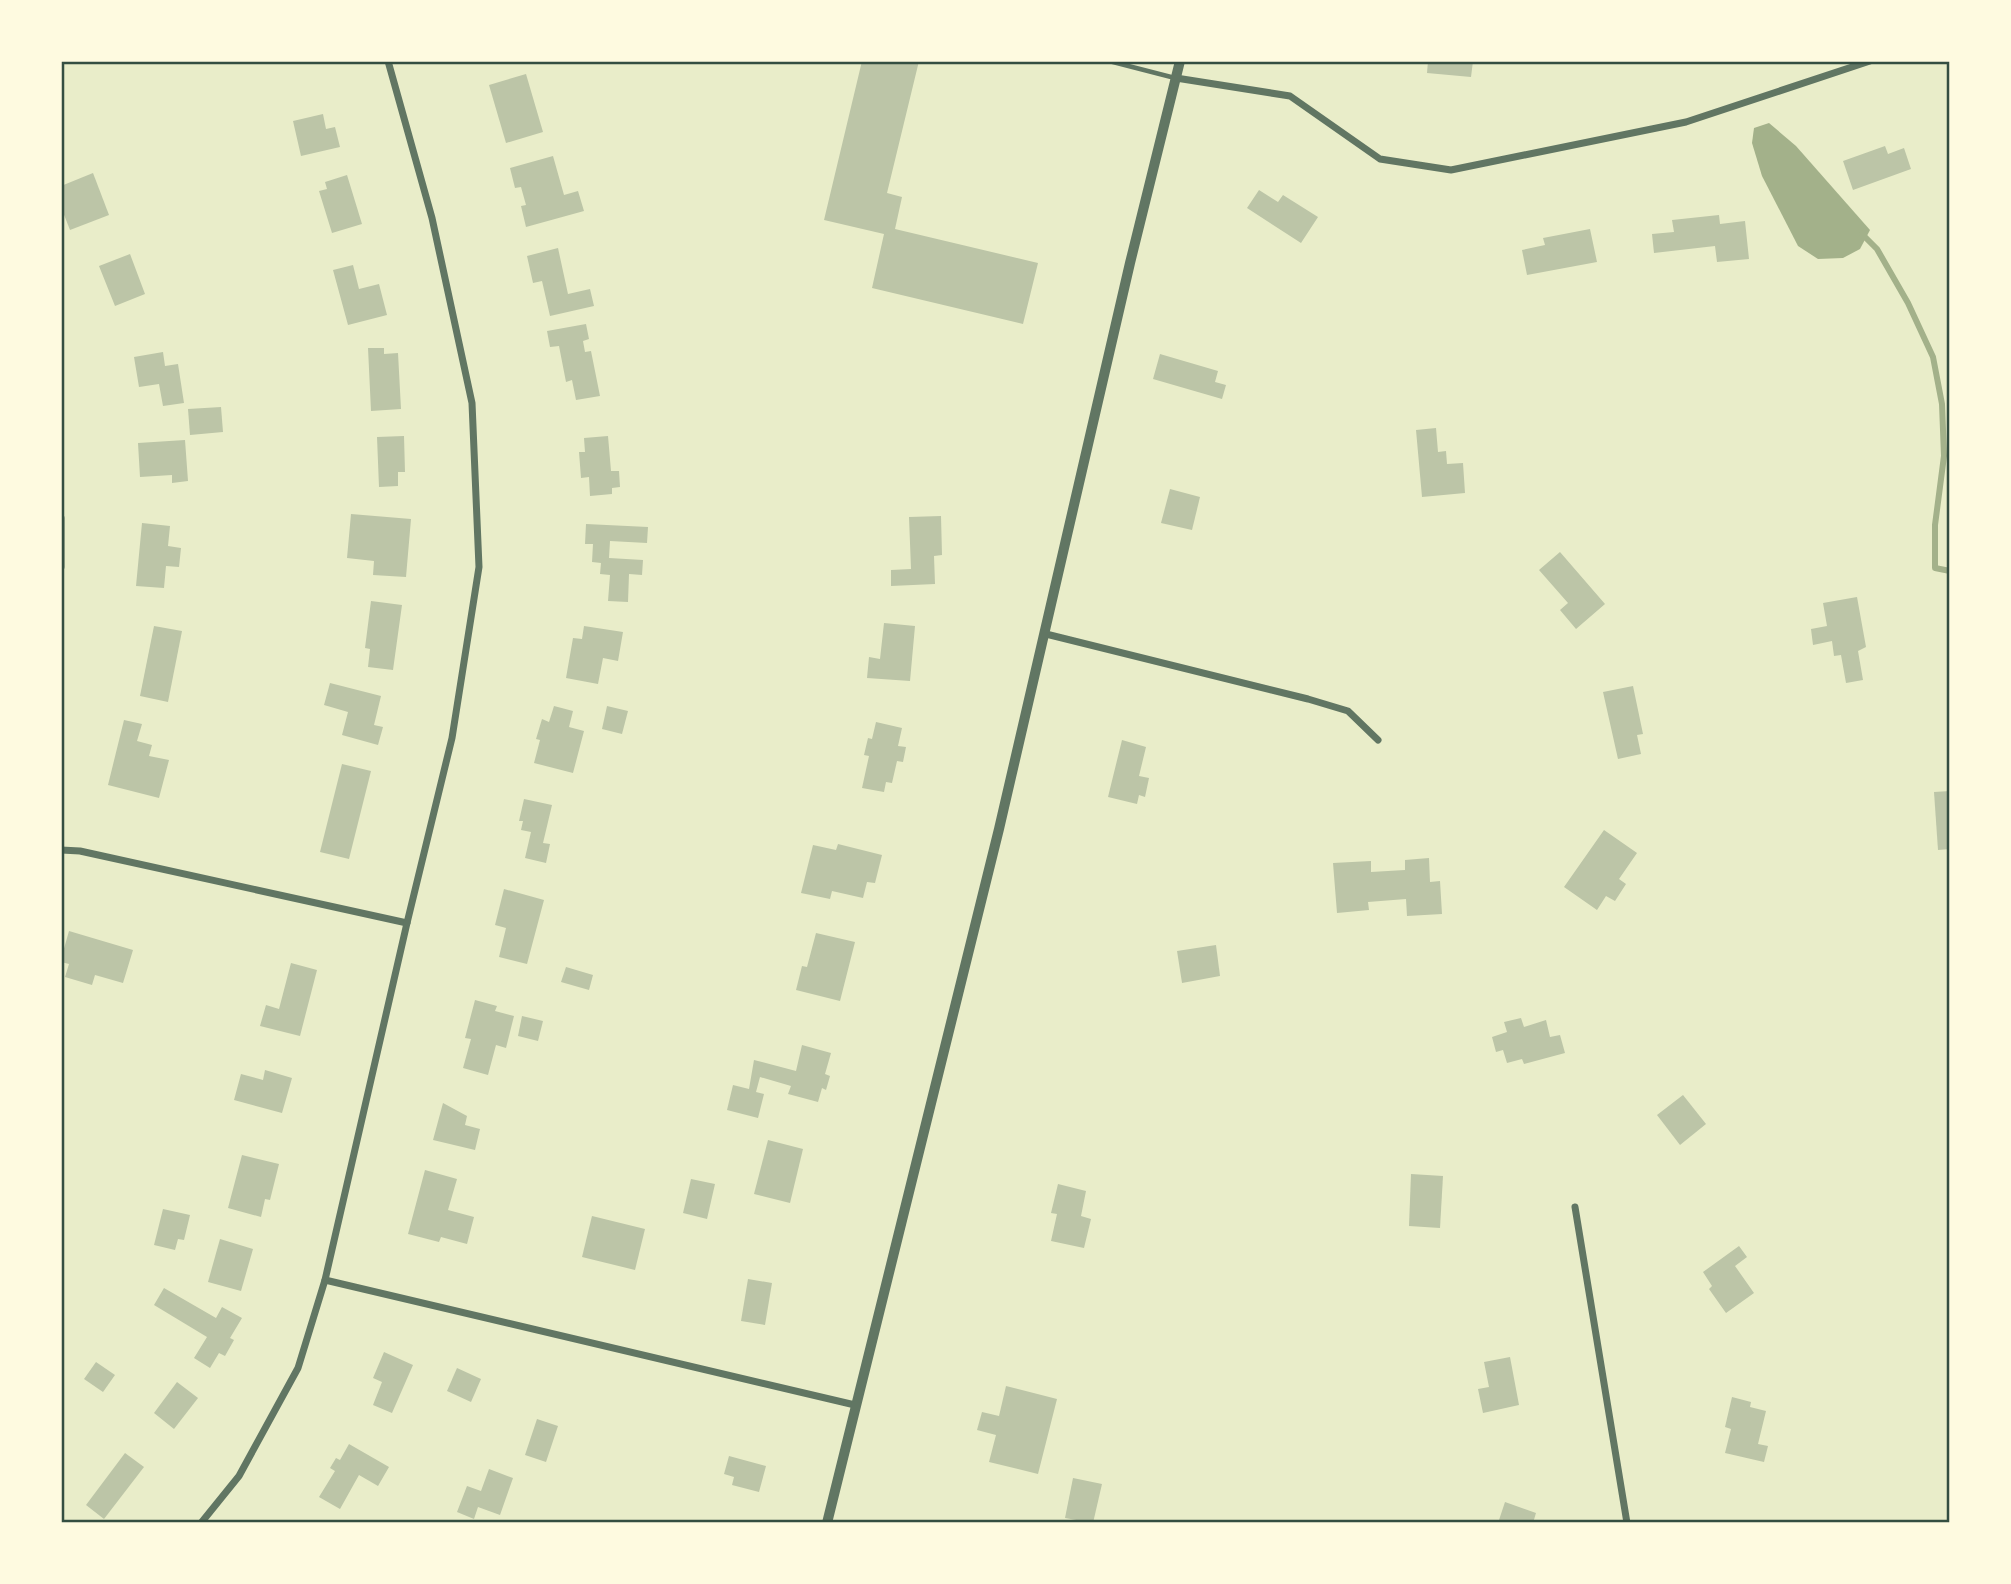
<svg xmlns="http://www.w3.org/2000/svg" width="2011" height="1584" font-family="'DM Sans',sans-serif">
<rect width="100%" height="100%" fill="#e9edc9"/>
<polygon fill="#a3b18a" points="1769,123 1796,146 1870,230 1860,249 1843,258 1818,259 1798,246 1762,176 1752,143 1754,128"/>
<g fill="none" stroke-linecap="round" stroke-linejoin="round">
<polyline stroke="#a3b18a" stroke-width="6" points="1862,234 1877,249 1908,303 1933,357 1942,404 1944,456 1935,525 1935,568 1950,571"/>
</g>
<g fill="#bcc5a7">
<polygon points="862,61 919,61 887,193 902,197 895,229 1038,263 1023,324 872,288 884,234 824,220"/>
<polygon points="1428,61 1473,61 1471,77 1427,73"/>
<polygon points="526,74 543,132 506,143 489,85"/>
<polygon points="323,114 326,129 335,127 340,147 301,156 293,121"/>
<polygon points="1885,146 1888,154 1904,148 1911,169 1853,190 1843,161"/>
<polygon points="553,156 564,195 578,191 584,211 526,227 521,206 526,205 521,187 515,188 510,168"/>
<polygon points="93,173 109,215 70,230 61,207 61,186"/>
<polygon points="347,175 362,224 332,233 319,191 327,189 325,182"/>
<polygon points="1259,190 1278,202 1283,195 1318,217 1301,243 1247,208"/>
<polygon points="1719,215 1720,224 1745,221 1749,259 1717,262 1715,246 1654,253 1652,234 1674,232 1672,220"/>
<polygon points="1590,229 1597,262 1527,275 1522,250 1545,245 1543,238"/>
<polygon points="558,248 568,294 590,289 594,306 550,316 542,281 533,283 527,256"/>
<polygon points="130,254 145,294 115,306 99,266"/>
<polygon points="353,265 359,289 379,284 387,315 348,325 333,270"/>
<polygon points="586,324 589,339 583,341 585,352 591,351 600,396 576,400 572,380 566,382 559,346 550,347 547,331"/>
<polygon points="368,348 384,348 384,354 398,353 401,409 371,411"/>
<polygon points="163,352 165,366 178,364 184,403 163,406 159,384 139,387 134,357"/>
<polygon points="1160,354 1218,371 1215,382 1226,385 1222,399 1153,379"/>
<polygon points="221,407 223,432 190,435 188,409"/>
<polygon points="1436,428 1438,452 1446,451 1447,464 1463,463 1465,493 1422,497 1416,430"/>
<polygon points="404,436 405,472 398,472 398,486 379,487 377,437"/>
<polygon points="608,436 611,471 619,471 620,487 612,488 612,494 590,496 589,477 581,478 579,452 585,452 584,438"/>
<polygon points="185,440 188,481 172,483 172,475 140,477 138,443"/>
<polygon points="1170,489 1200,497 1192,530 1161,523"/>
<polygon points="351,514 411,519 406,577 373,575 374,561 347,558"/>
<polygon points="941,516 942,555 934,556 935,584 891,586 891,570 911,569 909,517"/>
<polygon points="142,523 170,526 168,546 181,548 179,567 166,566 164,588 136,586"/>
<polygon points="586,524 648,527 647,543 610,541 609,558 643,560 642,575 629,574 628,602 608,601 610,575 600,574 601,563 592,562 593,544 585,544"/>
<polygon points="1560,552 1605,604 1576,629 1560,610 1568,603 1539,570"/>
<polygon points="1857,597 1866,647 1858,651 1863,680 1846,683 1841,655 1834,656 1832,641 1813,645 1811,629 1827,626 1823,603"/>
<polygon points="371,601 402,605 393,670 368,667 370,649 365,648"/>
<polygon points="884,623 915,626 910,681 867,678 869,657 880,659"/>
<polygon points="154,626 182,631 168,702 140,696"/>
<polygon points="584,626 623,632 618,661 603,658 598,684 566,678 573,638 582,639"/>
<polygon points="330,683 381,696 374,725 383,727 378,745 342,735 348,712 324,705"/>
<polygon points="1633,686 1643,734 1637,735 1641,754 1618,759 1603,692"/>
<polygon points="554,706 573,711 569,727 584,731 573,773 534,763 540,740 536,739 542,719 549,722"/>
<polygon points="607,706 628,711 622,734 602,729"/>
<polygon points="124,720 142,724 137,741 152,745 149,756 169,760 159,798 108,785"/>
<polygon points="876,722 902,728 898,746 906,747 903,762 897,761 892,783 886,782 884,792 862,788 869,756 864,755 868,738 872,739"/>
<polygon points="1122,740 1146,747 1139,776 1149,778 1145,797 1139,795 1137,804 1108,797"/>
<polygon points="342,764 371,771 349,859 320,852"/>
<polygon points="1950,791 1950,849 1938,850 1934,792"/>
<polygon points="524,799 552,805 543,843 550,844 546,863 525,858 531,832 521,830 523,821 519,821"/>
<polygon points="1604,830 1637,853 1619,879 1626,884 1615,901 1606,896 1597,910 1564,887"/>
<polygon points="838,844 882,855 875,883 867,882 863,898 832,891 830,899 801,893 813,845 836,850"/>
<polygon points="1429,858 1430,882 1440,881 1442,914 1407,916 1406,899 1368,902 1369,910 1337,913 1333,863 1371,861 1371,872 1405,870 1405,860"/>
<polygon points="504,889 544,900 527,964 499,957 506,928 495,925"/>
<polygon points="69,931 133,950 123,983 95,975 92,985 65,977 69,964 61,962 61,959"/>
<polygon points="816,933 855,942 840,1001 796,990 802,966 807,967"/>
<polygon points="1216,945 1220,976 1182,983 1177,951"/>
<polygon points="291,963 317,970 300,1036 260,1026 266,1005 279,1009"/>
<polygon points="566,967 593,975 589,990 561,982"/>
<polygon points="475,1000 497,1006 495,1011 514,1016 506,1048 496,1045 488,1075 463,1068 471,1039 465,1038"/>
<polygon points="522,1016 543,1021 538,1041 518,1036"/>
<polygon points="1521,1018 1524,1027 1546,1020 1550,1037 1560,1035 1565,1053 1524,1064 1522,1059 1507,1063 1503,1050 1496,1052 1492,1037 1507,1032 1504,1022"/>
<polygon points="802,1045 831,1053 825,1074 830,1076 826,1090 822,1088 818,1102 788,1094 791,1086 760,1077 756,1092 764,1094 758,1118 727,1110 733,1085 749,1089 754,1060 796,1071"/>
<polygon points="265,1070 292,1078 282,1113 234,1100 241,1074 263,1080"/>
<polygon points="1683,1095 1706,1124 1680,1145 1657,1115"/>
<polygon points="443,1103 467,1116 465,1125 480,1129 475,1150 433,1140"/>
<polygon points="768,1140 803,1149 790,1203 754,1194"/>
<polygon points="242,1155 279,1164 270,1200 265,1199 261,1217 228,1208"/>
<polygon points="425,1170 457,1179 448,1210 474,1217 467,1244 441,1237 439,1242 408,1234"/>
<polygon points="1411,1174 1443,1176 1440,1228 1409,1226"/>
<polygon points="691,1179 715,1184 707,1219 683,1213"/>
<polygon points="1058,1184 1086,1191 1081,1216 1091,1219 1084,1248 1051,1241 1057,1214 1051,1213"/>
<polygon points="163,1209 190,1215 184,1240 178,1239 175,1250 154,1245"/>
<polygon points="592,1216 645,1229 635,1270 582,1257"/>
<polygon points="220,1239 253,1249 241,1291 208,1282"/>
<polygon points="1739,1246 1747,1257 1735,1266 1754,1293 1726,1313 1709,1289 1712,1286 1703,1272"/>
<polygon points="748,1279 772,1283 765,1325 741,1321"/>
<polygon points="164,1288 216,1318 222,1307 242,1318 230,1338 234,1340 225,1356 219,1353 210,1368 194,1358 207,1337 154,1305"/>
<polygon points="384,1352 413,1365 392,1413 373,1405 382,1382 373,1378"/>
<polygon points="1510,1357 1519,1405 1483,1413 1478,1389 1489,1387 1484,1362"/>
<polygon points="96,1362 115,1375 103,1392 84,1379"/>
<polygon points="457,1368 481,1379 471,1402 447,1391"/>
<polygon points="177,1382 198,1398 174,1429 154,1413"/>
<polygon points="1006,1386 1057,1399 1038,1474 989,1462 996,1435 977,1430 982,1412 999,1416"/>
<polygon points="1732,1397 1751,1402 1750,1407 1766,1411 1758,1444 1768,1446 1764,1462 1725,1453 1731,1429 1725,1427"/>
<polygon points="537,1419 558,1426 546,1462 525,1455"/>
<polygon points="349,1444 389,1467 378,1486 359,1475 340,1509 319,1497 335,1471 330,1468 336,1458 340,1460"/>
<polygon points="125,1453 144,1467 104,1519 86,1505"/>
<polygon points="729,1456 766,1466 759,1492 732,1485 734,1477 724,1474"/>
<polygon points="489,1469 513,1478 500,1515 478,1507 474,1519 457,1512 467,1486 481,1491"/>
<polygon points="1073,1478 1102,1484 1093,1523 1065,1518"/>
<polygon points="1505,1502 1536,1513 1533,1523 1498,1523"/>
</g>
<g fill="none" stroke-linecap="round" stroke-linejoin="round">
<polyline stroke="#617663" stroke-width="4.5" points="1109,61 1175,78"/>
<g stroke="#617663" stroke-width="7">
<polyline points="1176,78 1290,96 1380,159 1451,170 1686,122 1870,61"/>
<polyline points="61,518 61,567"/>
<polyline points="1046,634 1308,699 1348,711 1378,740"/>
<polyline points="61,850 80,851 407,923"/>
<polyline points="1575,1207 1627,1523"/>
<polyline points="325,1280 855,1405"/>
<polyline points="201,1523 239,1476 298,1368 325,1280 407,923 452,738 479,567 472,403 432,218 388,61"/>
</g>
<polyline stroke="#617663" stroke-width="10" points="827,1523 999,829 1130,263 1180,61"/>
</g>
<rect width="2011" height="1584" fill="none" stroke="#fefae0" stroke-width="126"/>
<rect x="63" y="63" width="1885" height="1458" fill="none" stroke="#344e41" stroke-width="2.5"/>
</svg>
